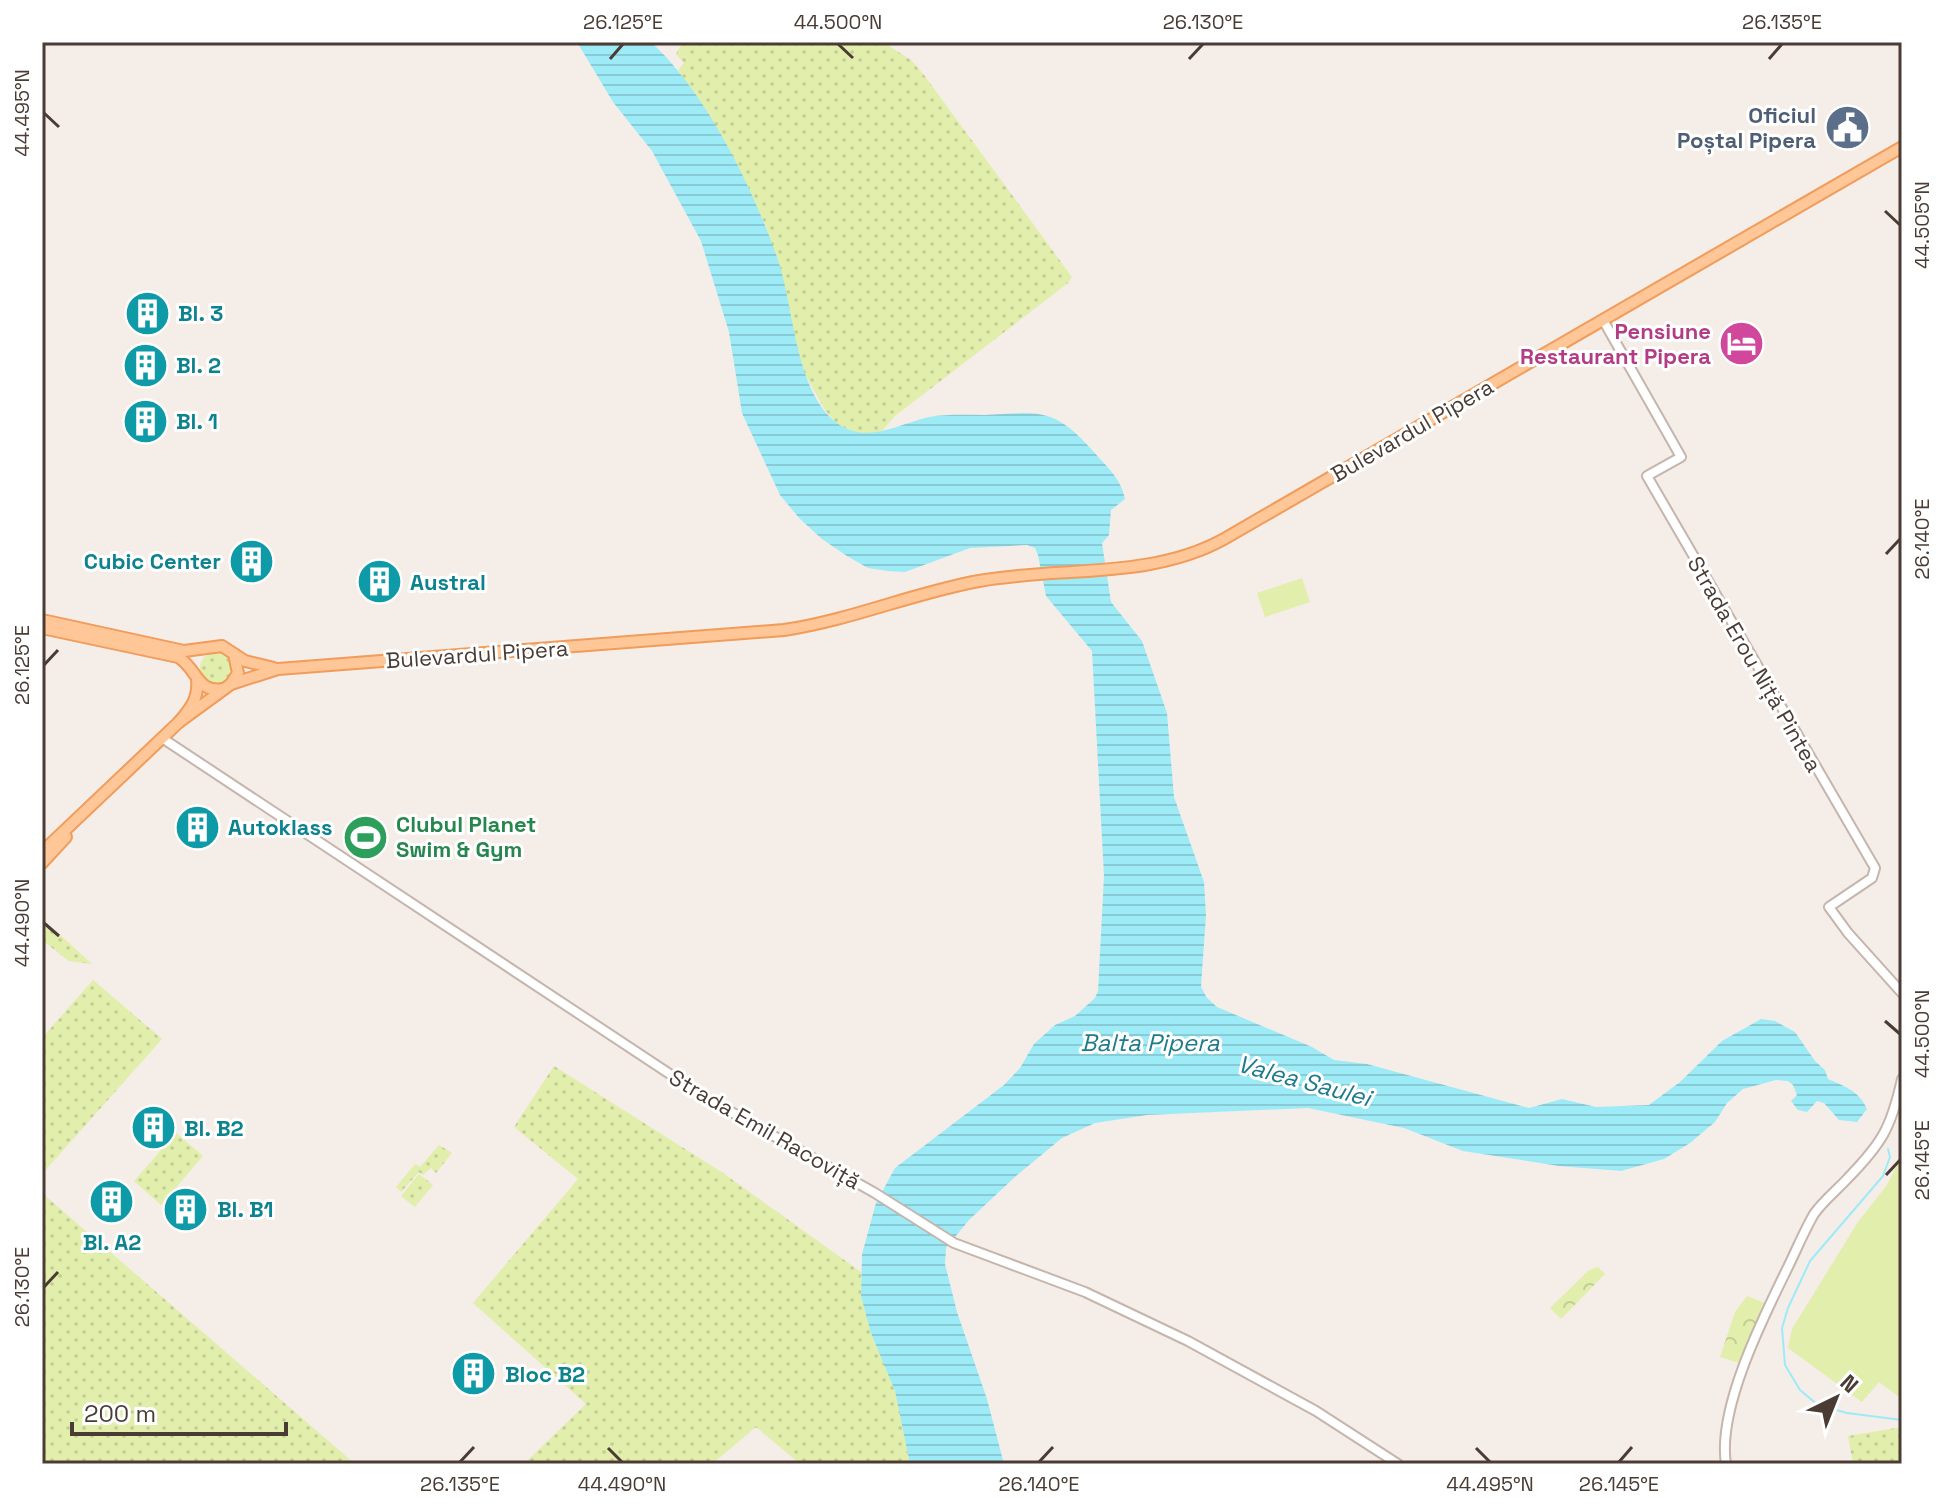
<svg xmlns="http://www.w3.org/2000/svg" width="1944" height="1506" font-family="'Space Grotesk',sans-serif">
<defs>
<pattern id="grass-dots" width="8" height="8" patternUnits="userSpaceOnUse" patternTransform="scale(2)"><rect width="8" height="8" fill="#e2eeac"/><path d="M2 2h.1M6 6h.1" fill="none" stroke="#c3cd95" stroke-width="1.8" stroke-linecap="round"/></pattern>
<pattern id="forest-crowns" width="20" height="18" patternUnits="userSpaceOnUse" patternTransform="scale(2)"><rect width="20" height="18" fill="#e2eeac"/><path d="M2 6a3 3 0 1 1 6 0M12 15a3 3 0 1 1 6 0" fill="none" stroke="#c3cd95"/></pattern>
<pattern id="water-rules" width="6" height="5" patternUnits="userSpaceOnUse" patternTransform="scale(2)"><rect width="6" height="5" fill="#9eebf8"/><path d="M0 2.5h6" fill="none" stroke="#8acad5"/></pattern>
</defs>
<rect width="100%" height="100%" fill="#f5ede7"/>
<g fill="url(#grass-dots)">
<polygon points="683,42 883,42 911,60 924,75 1072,277 1068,283 895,416 882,431 865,434 850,431 835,422 825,410 803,371 766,226 720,135 678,70 684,63 676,54"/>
<circle cx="216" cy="668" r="16"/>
<polygon points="47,923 92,964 69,961 42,940 42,928"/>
<polygon points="93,980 162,1039 42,1174 42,1038"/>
<path d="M554 1066 723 1173 861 1272C861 1318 881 1349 895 1391 902 1414 905 1440 910 1464H800L756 1427 712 1464H524L586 1404 473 1303 578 1179 514 1127Z"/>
<polygon points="176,1133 203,1156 161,1205 134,1181"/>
<polygon points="439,1145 452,1153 436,1173 431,1168 423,1175 419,1172 401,1192 396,1187 415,1164 420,1167"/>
<polygon points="419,1174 433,1185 415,1207 401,1196"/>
<polygon points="42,1193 355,1464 42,1464"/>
<polygon points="1902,1427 1902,1464 1853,1464 1848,1436"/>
</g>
<g fill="url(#forest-crowns)">
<polygon points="1598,1267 1605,1274 1561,1319 1550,1308 1589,1270"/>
<polygon points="1747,1296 1765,1303 1739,1363 1720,1357 1735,1312"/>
</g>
<g fill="#e2eeac">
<polygon points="1302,578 1310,602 1265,617 1257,593"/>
<polygon points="1902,1155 1902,1399 1879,1382 1862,1402 1788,1348 1792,1329 1858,1222 1887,1185"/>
</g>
<path fill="url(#water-rules)" d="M577 42H651C706 92 754 190 778 260 794 307 795 392 837 423 866 445 898 424 929 417 947 414 966 415 984 415 1038 412 1054 407 1092 450 1106 466 1121 478 1125 499L1111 510 1109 535 1102 543 1111 602 1142 641 1167 713 1174 797 1204 882 1206 915 1201 987 1207 998 1217 1007 1312 1047 1334 1060 1367 1064 1529 1108 1562 1099 1596 1107 1649 1105 1680 1082 1722 1041 1761 1019 1775 1021 1795 1032 1815 1061 1825 1070 1828 1079C1846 1087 1858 1090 1867 1109L1857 1122 1839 1120 1824 1103 1817 1101 1807 1112 1798 1110 1791 1101 1797 1095 1793 1085 1788 1081 1776 1080 1743 1089 1727 1103 1715 1122 1690 1143 1664 1159 1621 1171 1559 1166 1463 1151 1404 1128 1308 1108 1147 1115 1095 1123 1062 1138 1016 1176 969 1220 946 1248 945 1264 957 1312 987 1399 1004 1464H910L895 1391 871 1333 861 1296 862 1254 876 1203 895 1168 1004 1085 1020 1068 1034 1044 1055 1025 1075 1016 1095 998 1098 991 1104 876 1092 651 1046 596 1038 555 1035 548 1027 545 970 548 905 572 888 571 868 568 847 556 822 539 800 519 780 495 742 413 729 332 701 241 652 151 613 102Z"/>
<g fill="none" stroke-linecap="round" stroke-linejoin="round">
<polyline stroke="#9eebf8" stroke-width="2" points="1888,1149 1890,1157 1883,1176 1810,1261 1788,1308 1782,1328 1785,1365 1800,1390 1818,1405 1847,1413 1902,1420"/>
<defs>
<g id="minor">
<polyline points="1603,320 1681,457 1647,476 1875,868 1872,878 1829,907 1848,933 1902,993"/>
<polyline points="162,738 703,1096 875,1193 954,1243 1085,1292 1188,1341 1316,1411 1398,1464"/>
<path d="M1726 1464C1717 1409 1763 1318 1787 1269 1796 1251 1804 1231 1814 1214 1823 1201 1837 1190 1848 1178 1882 1143 1891 1128 1902 1079"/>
</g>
<g id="major">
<polyline points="42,620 184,651 222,646 245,661 274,668"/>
<path d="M42 628 178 657C197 668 197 694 224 689"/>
<polyline points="231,684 238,673 234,654"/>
<path d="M179 722 231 684 278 669 784 630C851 620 913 593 979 581 1060 566 1150 580 1224 539L1902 147"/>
<path d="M42 852 179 722C191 708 199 698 197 679"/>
<polyline points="42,863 66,837"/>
</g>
</defs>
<use href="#minor" stroke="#c5b5ac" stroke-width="12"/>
<use href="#major" stroke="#f19c5a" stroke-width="14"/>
<use href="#minor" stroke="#fff" stroke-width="8"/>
<use href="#major" stroke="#ffc697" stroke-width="10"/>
</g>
<path fill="none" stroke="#4a3c35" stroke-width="3" d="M838 44 853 58M610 59 623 44M1189 59 1203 44M1769 59 1782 44M44 113 59 127M1885 211 1900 225M1886 554 1900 539M44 665 58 650M44 923 59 936M1885 1021 1900 1034M1886 1175 1900 1160M44 1287 58 1272M608 1448 622 1462M1476 1448 1490 1462M460 1462 474 1447M1039 1462 1053 1447M1619 1462 1632 1447"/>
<defs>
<symbol id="civic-disc" viewBox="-11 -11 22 22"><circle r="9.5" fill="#5c6f8a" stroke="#fff"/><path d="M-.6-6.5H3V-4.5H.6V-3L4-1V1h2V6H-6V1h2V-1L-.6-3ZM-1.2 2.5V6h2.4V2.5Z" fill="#fff"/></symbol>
<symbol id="building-disc" viewBox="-11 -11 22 22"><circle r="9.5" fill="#0f9aa8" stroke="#fff"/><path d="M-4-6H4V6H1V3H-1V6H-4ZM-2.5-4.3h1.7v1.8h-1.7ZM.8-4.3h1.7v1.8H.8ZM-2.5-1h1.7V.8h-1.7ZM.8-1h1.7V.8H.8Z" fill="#fff"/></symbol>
<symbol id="hotel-disc" viewBox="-11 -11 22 22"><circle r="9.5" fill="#d1479c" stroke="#fff"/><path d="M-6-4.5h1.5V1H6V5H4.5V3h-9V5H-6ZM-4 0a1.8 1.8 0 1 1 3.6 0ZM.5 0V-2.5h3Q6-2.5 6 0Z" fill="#fff"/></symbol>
<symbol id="stadium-disc" viewBox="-11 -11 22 22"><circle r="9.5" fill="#2e9e5b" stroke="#fff"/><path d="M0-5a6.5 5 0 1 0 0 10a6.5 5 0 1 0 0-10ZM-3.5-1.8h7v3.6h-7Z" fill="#fff"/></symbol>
</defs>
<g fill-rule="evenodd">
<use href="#civic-disc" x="1822" y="102" width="51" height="51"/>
<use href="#building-disc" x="122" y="288" width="51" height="51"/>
<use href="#hotel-disc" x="1716" y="318" width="51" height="51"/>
<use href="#building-disc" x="120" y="340" width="51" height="51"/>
<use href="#building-disc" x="120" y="396" width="51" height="51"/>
<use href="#building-disc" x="226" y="536" width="51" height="51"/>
<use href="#building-disc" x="354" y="556" width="51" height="51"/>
<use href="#building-disc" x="172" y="802" width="51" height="51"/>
<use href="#stadium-disc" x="340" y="812" width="51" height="51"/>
<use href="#building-disc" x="128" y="1102" width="51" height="51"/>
<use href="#building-disc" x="86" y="1176" width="51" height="51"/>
<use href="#building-disc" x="160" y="1184" width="51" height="51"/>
<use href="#building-disc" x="448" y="1348" width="51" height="51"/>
</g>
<g text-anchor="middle" stroke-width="6" stroke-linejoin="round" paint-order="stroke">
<g font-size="22" font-weight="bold" fill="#4e5e75" stroke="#fff" text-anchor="end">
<text x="1816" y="123">Oficiul<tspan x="1816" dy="25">Poștal Pipera</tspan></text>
</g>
<g font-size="22" font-weight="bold" fill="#0d838f" stroke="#fff" text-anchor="start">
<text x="178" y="321">Bl. 3</text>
<text x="176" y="373">Bl. 2</text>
<text x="176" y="429">Bl. 1</text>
<text x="221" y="569" text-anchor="end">Cubic Center</text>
<text x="410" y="590">Austral</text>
<text x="228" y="835">Autoklass</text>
<text x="184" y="1136">Bl. B2</text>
<text x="217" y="1217">Bl. B1</text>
<text x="112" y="1250" text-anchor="middle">Bl. A2</text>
<text x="505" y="1382">Bloc B2</text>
</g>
<g font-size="22" font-weight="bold" fill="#b23c85" stroke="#fff" text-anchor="end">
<text x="1711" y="339">Pensiune<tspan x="1711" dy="25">Restaurant Pipera</tspan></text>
</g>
<g font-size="22" fill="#4a3c35" stroke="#fff">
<text transform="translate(1412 430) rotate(-30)" y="8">Bulevardul Pipera</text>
<text transform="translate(477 654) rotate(-4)" y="8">Bulevardul Pipera</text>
<text transform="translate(1755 664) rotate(60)" y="8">Strada Erou Niță Pintea</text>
<text transform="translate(765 1129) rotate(30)" y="8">Strada Emil Racoviță</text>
</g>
<g font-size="22" font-weight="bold" fill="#27864d" stroke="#fff" text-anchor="start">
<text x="396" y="832">Clubul Planet<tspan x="396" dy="25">Swim &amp; Gym</tspan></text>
</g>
<g font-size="24" font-style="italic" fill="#1d7b8d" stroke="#fff">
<text x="1150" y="1051">Balta Pipera</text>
<text transform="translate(1304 1081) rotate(15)" y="8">Valea Saulei</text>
</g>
</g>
<rect width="1944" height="1506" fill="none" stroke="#ffffff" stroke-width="88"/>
<g transform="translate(1836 1398) rotate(43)" stroke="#ffffff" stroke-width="6" paint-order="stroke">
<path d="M0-6L14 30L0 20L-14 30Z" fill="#4a3c35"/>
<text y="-12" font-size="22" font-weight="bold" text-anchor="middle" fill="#4a3c35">N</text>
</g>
<path d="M72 1422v12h214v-12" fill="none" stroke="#4a3c35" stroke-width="4"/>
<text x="84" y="1422" font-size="24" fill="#4a3c35" stroke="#ffffff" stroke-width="6" paint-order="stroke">200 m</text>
<rect x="44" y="44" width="1856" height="1418" fill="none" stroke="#4a3c35" stroke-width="3"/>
<g font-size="20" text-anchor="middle" fill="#4a3c35">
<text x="623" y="29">26.125°E</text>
<text x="838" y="29">44.500°N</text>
<text x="1203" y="29">26.130°E</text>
<text x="1782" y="29">26.135°E</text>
<text transform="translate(22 113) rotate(-90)" y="7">44.495°N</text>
<text transform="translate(1922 225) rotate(-90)" y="7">44.505°N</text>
<text transform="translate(1922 539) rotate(-90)" y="7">26.140°E</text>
<text transform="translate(22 665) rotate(-90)" y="7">26.125°E</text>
<text transform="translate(22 923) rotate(-90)" y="7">44.490°N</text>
<text transform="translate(1922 1034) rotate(-90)" y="7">44.500°N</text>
<text transform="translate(1922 1160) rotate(-90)" y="7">26.145°E</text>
<text transform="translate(22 1287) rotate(-90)" y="7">26.130°E</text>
<text x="460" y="1491">26.135°E</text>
<text x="622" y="1491">44.490°N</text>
<text x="1039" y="1491">26.140°E</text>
<text x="1490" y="1491">44.495°N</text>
<text x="1619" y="1491">26.145°E</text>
</g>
</svg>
